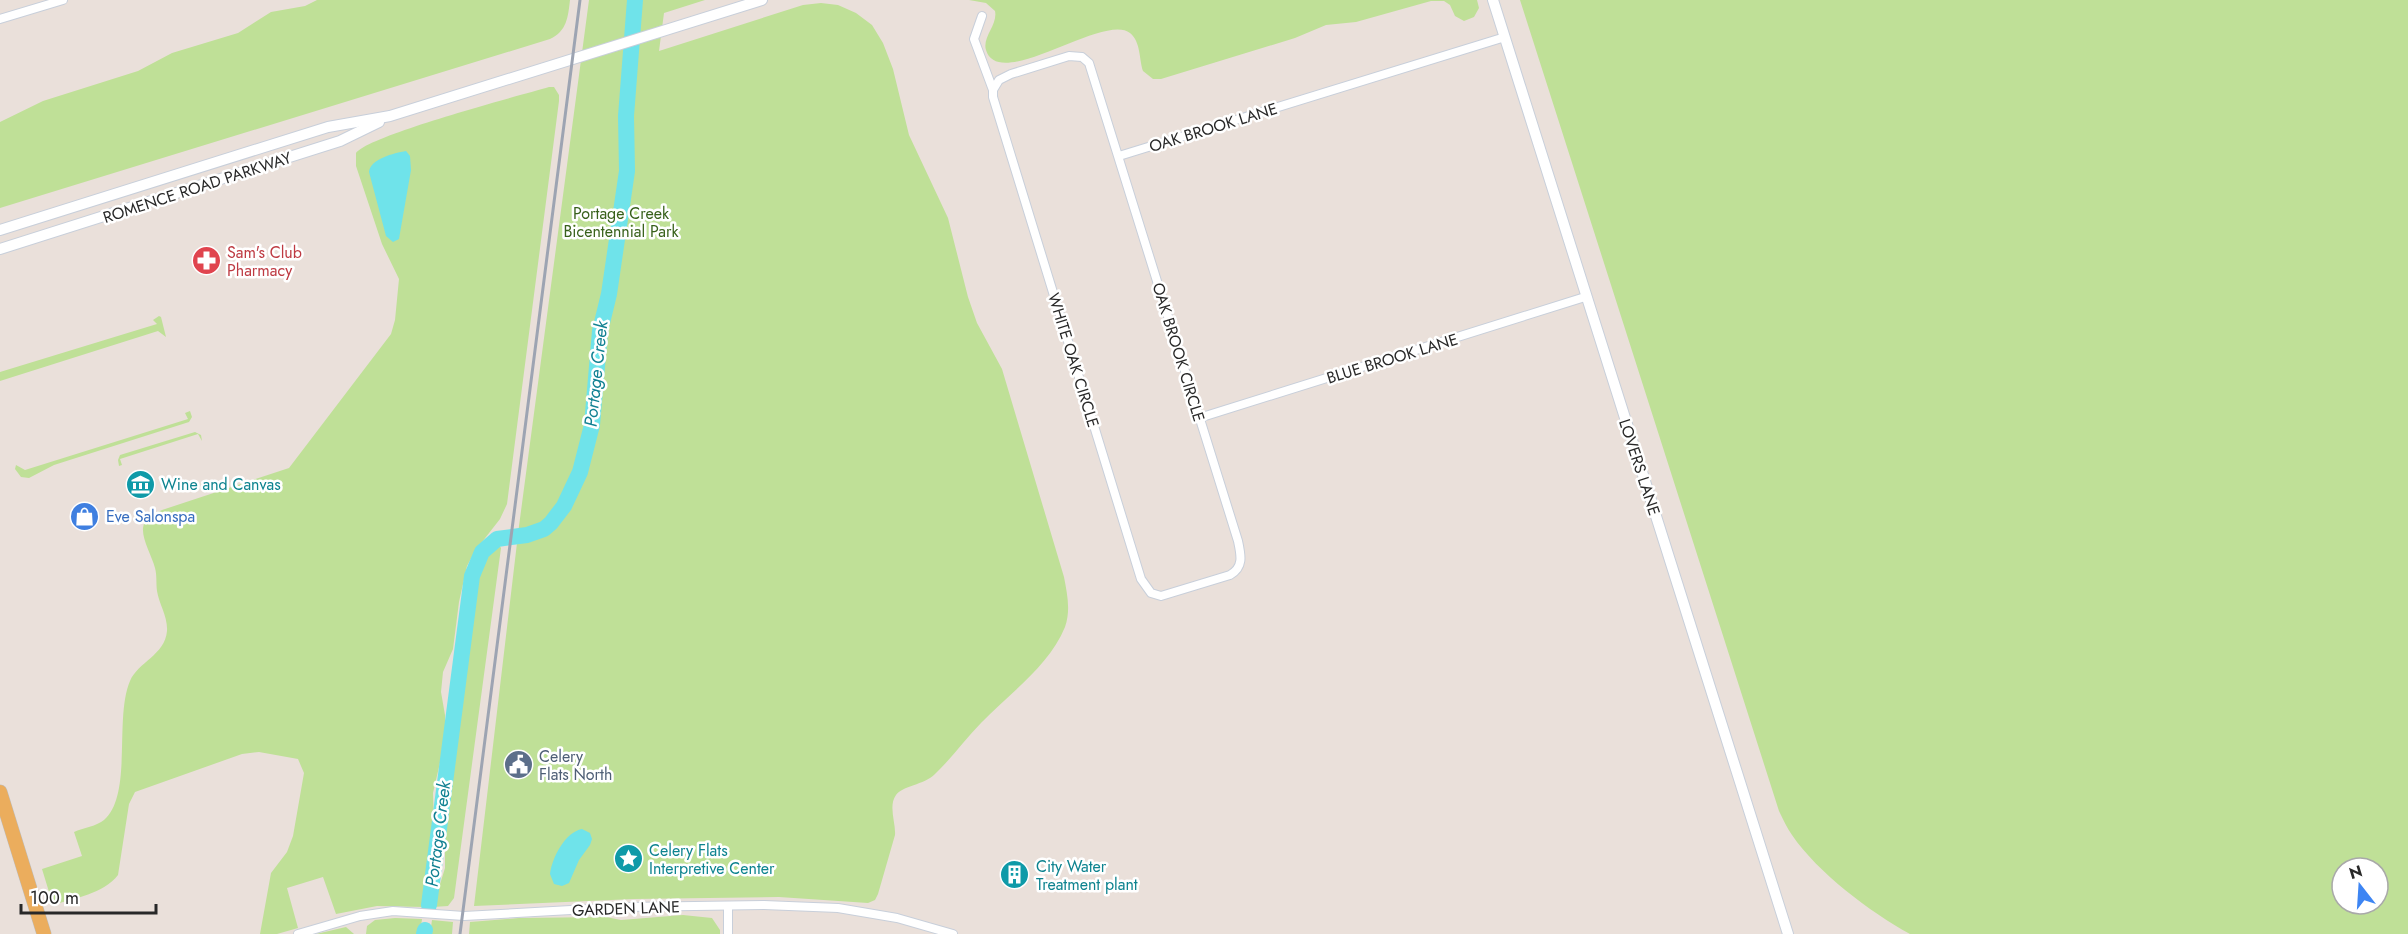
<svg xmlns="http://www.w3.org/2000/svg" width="2408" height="934" font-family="Jost,sans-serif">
<rect width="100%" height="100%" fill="#eae0da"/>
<g fill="#bfe097" fill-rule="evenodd">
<path d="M317 0H570C568 17 567 31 550 39L0 208V122L43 101 138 71 172 53 238 33 271 12 305 6Z"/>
<path d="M589 0H705L664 13 659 51 803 5 821 3 838 5 856 13 872 25 883 43 893 69 909 135 948 218 968 297 977 323 1002 369 1064 577C1067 593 1071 610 1065 627 1049 666 1010 693 981 723 965 739 952 758 935 774 924 785 902 786 896 795 888 806 896 823 895 835L878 894 875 900 868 903 779 897 634 899 474 906 519 526Z"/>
<path d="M969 0H1477L1479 8 1474 17 1464 21 1455 16 1450 5 1444 1H1431L1356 22 1326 25 1295 38 1161 79H1153L1143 71C1139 59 1141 42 1130 33 1104 12 999 93 986 50 982 37 998 25 995 11L986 3Z"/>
<path d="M1520 0H2408V934H1910C1870 912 1818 873 1792 835 1787 828 1783 819 1779 811ZM2342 868H2378V904H2342Z"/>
<path d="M549 87H554L559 95V101L507 504 500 519 475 551 467 566 459 602 453 649 443 672 441 692 445 715V741L433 793 435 853 425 907 377 906 336 914 323 877 287 888 298 928 277 934H260L271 873 287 852 293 836 304 773 298 759 259 752 242 754 135 792 129 804 118 875C103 894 75 898 53 905L42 869 82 856 74 832C83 828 97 826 104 820 133 795 114 718 130 681 138 662 165 655 167 631 168 617 159 604 157 591 156 583 157 575 155 568 152 556 142 540 143 528 144 518 154 514 162 510L289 468 391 334 395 320 399 279 382 244 356 166V153C369 135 518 96 549 87Z"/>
<polygon points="159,316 161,317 166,337 158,331 0,381 0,372 157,324 153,320"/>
<polygon points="190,411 192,417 189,422 54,465 29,478 21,477 15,469 16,465 25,470 188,419 185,413"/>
<polygon points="195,432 201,435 202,441 198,434 120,459 122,465 119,466 118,460 120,455"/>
<polygon points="498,543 501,548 454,898 448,906 433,907 445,868 445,836 449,779 455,747 458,701 465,667 474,589 483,560 492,548"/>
<polygon points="683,915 712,918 720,930 720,934 469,934 470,922 519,918 606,917 621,920"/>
<polygon points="395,918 422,919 420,934 366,934 367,926 375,920"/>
<polygon points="432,920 453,922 452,934 430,934"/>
<polygon points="346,927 354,934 316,934"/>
</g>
<g fill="#6fe3ea">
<path d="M406 151 410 156 411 170 400 233 399 239 393 242 386 236 369 172C370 159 394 153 406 151Z"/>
<path d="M582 829 590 833 592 839 590 845 579 860 569 883 562 886 554 884 550 874C552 858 565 832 582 829Z"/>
</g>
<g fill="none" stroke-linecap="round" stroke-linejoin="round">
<g stroke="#6fe3ea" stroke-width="16">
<polyline points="429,905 472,576 482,552 497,539 527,535 544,529 551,523 564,506 580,472 592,425 600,331 609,294 627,171 626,116 635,0"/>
<polyline points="424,934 425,930"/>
</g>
<defs>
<g id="minor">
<path d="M982 16 974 39 993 90V97L1141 579 1151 593 1161 596 1230 575C1244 567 1241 555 1238 541L1089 63 1082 57 1069 56 1011 74 999 80 993 90"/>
<polyline points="0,19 63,0"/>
<polyline points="1119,156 1505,37"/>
<polyline points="1199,418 1585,297"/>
<polyline points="298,934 360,916 393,911 464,916 625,907 764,905 838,908 897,918 953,934"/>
<polyline points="728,934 728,906"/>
</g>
<g id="tertiary">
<polyline points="1493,0 1788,934"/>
<polyline points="0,230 328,127 390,116 762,0"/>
<polyline points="0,249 340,141 379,122"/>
</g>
<polyline id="primary" points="0,792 44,934"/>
</defs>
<use href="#minor" stroke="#c8cfda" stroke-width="10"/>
<use href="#tertiary" stroke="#c8cfda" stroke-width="12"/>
<use href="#primary" stroke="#bebebe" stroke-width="15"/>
<use href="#minor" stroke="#fff" stroke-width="8"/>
<use href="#tertiary" stroke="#fff" stroke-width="10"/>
<use href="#primary" stroke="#ebad5d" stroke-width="14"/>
<polyline stroke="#9da4b2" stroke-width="3" points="460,934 580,0"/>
</g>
<defs>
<symbol id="pharmacy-disc" viewBox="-11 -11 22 22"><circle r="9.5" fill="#e0444e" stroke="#fff"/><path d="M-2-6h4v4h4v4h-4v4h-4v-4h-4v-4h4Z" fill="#fff"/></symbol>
<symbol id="museum-disc" viewBox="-11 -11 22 22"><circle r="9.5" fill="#0f9aa8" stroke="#fff"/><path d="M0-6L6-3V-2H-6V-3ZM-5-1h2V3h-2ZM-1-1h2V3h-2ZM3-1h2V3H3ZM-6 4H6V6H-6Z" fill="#fff"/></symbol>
<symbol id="shop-disc" viewBox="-11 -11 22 22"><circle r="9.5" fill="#3f7fe0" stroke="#fff"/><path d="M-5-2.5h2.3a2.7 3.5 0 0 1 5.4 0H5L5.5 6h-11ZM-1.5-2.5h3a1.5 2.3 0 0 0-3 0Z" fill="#fff"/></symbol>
<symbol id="civic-disc" viewBox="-11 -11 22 22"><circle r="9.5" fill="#5c6f8a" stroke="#fff"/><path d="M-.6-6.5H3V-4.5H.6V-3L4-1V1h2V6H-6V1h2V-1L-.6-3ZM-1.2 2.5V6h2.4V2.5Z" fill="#fff"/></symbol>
<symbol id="sight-disc" viewBox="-11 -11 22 22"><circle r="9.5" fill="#0f9aa8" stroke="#fff"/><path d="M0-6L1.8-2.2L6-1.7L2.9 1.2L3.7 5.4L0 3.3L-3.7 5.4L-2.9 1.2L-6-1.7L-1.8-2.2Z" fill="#fff"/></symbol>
<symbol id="building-disc" viewBox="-11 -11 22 22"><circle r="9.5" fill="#0f9aa8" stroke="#fff"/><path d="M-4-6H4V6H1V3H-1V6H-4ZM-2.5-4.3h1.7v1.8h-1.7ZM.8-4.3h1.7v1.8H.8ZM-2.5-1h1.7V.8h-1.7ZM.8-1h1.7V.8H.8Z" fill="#fff"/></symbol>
</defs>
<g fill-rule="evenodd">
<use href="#pharmacy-disc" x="190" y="244" width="33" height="33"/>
<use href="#museum-disc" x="124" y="468" width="33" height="33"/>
<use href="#shop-disc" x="68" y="500" width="33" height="33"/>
<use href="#civic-disc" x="502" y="748" width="33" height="33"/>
<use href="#sight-disc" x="612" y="842" width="33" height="33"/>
<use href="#building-disc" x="998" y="858" width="33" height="33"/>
</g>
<g text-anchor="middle" stroke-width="5" stroke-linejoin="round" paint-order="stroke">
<g font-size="16" fill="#282828" stroke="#fff">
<text transform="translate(1213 127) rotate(-17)" y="6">OAK BROOK LANE</text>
<text transform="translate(197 187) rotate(-18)" y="6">ROMENCE ROAD PARKWAY</text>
<text transform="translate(1179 352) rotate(73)" y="6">OAK BROOK CIRCLE</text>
<text transform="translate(1392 358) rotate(-17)" y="6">BLUE BROOK LANE</text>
<text transform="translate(1074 360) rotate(73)" y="6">WHITE OAK CIRCLE</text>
<text transform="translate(1640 467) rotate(72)" y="6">LOVERS LANE</text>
<text transform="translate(626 908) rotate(-2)" y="6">GARDEN LANE</text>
</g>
<g font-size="16" fill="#38611b" stroke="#fff">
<text x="621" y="219">Portage Creek<tspan x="621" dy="18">Bicentennial Park</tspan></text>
</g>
<g font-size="16" fill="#be3a42" stroke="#fff" text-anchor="start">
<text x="227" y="258">Sam's Club<tspan x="227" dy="18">Pharmacy</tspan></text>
</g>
<g font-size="16" fill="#0d838f" stroke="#fff" text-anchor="start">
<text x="161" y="490">Wine and Canvas</text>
<text x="649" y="856">Celery Flats<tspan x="649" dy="18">Interpretive Center</tspan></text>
<text x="1036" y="872">City Water<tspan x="1036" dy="18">Treatment plant</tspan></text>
</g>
<g font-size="16" fill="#366cbe" stroke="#fff" text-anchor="start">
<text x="106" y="522">Eve Salonspa</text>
</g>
<g font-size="16" fill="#4e5e75" stroke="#fff" text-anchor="start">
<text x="539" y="762">Celery<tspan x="539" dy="18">Flats North</tspan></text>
</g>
<g font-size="18" font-style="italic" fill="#118192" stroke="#fff">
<text transform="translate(596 374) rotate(-84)" y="6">Portage Creek</text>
<text transform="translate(438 834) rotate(-83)" y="6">Portage Creek</text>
</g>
</g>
<g transform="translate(2360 886) rotate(343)"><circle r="28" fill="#ffffff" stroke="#a9a9a9" stroke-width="1.5"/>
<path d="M0-4.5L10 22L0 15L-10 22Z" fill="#3d85f3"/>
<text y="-9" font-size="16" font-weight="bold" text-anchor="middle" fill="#282828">N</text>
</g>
<path d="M21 904v9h135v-9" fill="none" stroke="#282828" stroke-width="3"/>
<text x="30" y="904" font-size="18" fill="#282828" stroke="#ffffff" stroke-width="4.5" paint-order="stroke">100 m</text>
</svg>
